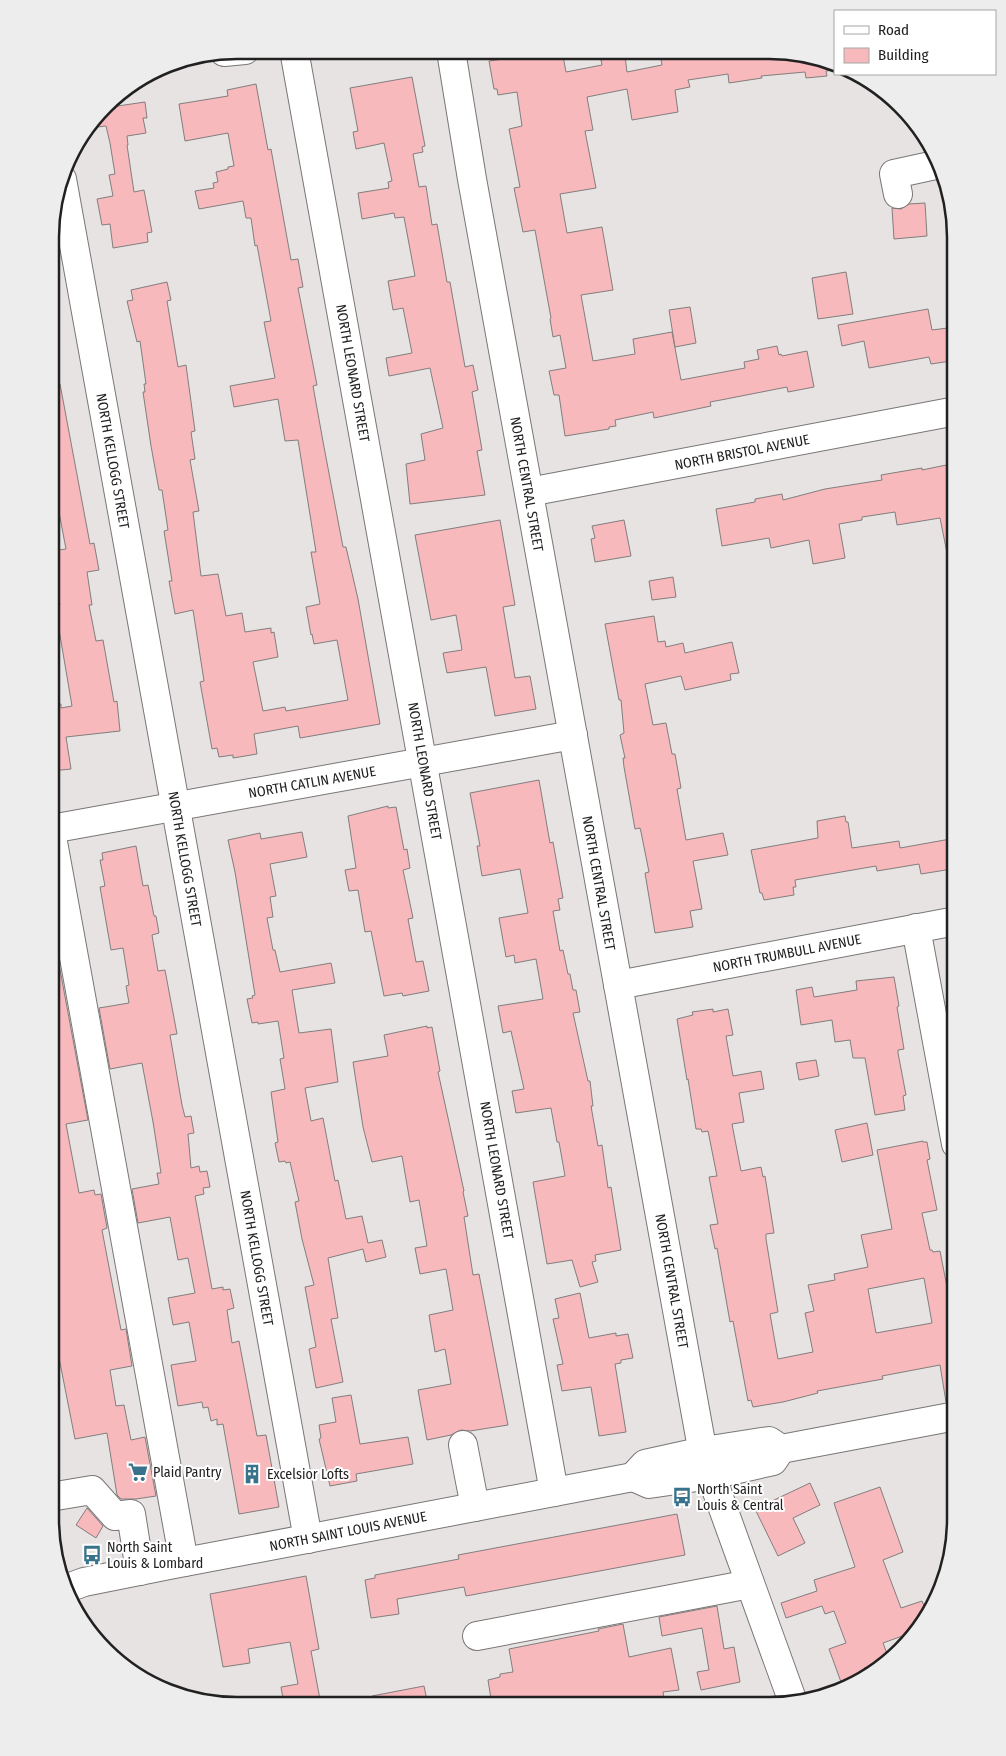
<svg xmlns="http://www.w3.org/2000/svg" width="1006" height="1756" font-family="'Fira Sans Condensed',sans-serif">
<rect width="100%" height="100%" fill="#e7e3e3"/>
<g fill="#f7b9bc" stroke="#827e7e" fill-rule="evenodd">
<polygon points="553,52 554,58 563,56 566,72 602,65 601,60 625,56 627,72 662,65 660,53 806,54 835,63 835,70 826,71 827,76 806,78 805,72 761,76 762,78 729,83 728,74 688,80 690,87 675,90 678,112 632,120 627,89 587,97 593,130 585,131 596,188 560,194 567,233 602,227 613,290 581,295 593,361 635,354 633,339 672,332 681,380 745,368 744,362 759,359 757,350 777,346 779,355 781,354 782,356 807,351 814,387 788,392 787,387 726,399 710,402 711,406 654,418 653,412 615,420 616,426 609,427 609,429 565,436 559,395 554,395 549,371 566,368 560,335 553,337 550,319 551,318 535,230 523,232 514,188 520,187 509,129 522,126 517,92 498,95 497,89 494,89 489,61"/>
<polygon points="412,77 425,146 422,147 423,152 413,154 419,187 426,186 432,225 437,224 447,282 450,282 465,367 473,365 478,390 472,392 482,450 477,451 485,495 410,504 406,464 425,460 421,434 443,428 430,368 389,376 386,358 412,353 403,308 393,310 388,281 415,276 404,217 395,218 394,213 362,219 358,193 389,188 388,182 392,181 384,143 356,149 353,132 358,131 350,88"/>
<polygon points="256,84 268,150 271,149 291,260 298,259 303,287 298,288 317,385 313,386 324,447 343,547 346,547 358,599 380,724 300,738 298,726 254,734 257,754 233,758 233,755 219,757 217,748 212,749 200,682 204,681 193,610 175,614 169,581 172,581 164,531 168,530 162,490 159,490 151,446 143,392 145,392 144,384 146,384 140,341 137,342 127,301 133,300 131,290 167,282 171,300 167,301 178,367 186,365 195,431 191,432 195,459 190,460 199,511 193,512 201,576 218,574 226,616 242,613 245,632 271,628 271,633 274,632 278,657 253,662 263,711 285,707 286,711 348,700 337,640 314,644 312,634 311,635 306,607 320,604 311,552 316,552 298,440 285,441 278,399 234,407 230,386 275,378 264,322 271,321 257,245 255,246 251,218 246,218 243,201 199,209 195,191 214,188 213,183 218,182 216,172 228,169 228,167 234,166 228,133 185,141 179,104 228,96 227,90"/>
<polygon points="145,102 147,118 143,118 146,133 127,136 128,145 127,145 134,192 144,190 152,232 147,233 148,242 113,248 110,224 102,225 97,199 113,196 109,175 115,174 110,143 106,126 89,128 104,108"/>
<polygon points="925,203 927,236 894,239 892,208 901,209 909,204"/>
<polygon points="846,272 853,314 818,319 812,278"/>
<polygon points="690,307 696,343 675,347 669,310"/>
<polygon points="928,309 932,330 956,327 956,357 951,358 951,361 931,364 929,357 869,368 864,341 842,346 838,325"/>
<polygon points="60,384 90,544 94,543 99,570 87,572 92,605 89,605 96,641 103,640 114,702 117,701 120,731 66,737 71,769 51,771 51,705 61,704 61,708 72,706 55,606 60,605 53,571 51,572 51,551 66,549 51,470 51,385"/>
<polygon points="956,463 956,552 947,553 940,518 897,525 895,512 862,517 862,520 839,524 845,558 813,564 809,540 771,548 769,538 722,546 716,509 755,502 755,499 782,494 783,500 825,489 882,480 881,475 922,468 922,470"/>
<polygon points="500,520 515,605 503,607 515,678 530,676 536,709 495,716 486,667 447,673 443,653 462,650 456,615 431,620 415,535"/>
<polygon points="624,520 631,556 595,562 591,539 595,538 592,526"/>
<polygon points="673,577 676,597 652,600 649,581"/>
<polygon points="654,616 658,642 665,641 666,647 683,643 685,653 732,642 739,673 730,674 731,680 685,690 681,676 645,684 653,725 666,723 672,754 675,754 681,788 677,789 686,840 723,833 728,855 693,861 702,909 690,911 693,927 655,933 645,873 649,872 641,832 640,828 635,829 624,767 623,758 625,758 620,735 624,733 621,700 619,700 605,624"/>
<polygon points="539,780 550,843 553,842 563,898 558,899 560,910 553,911 560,951 563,950 568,974 570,974 573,990 576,990 580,1012 573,1013 588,1081 590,1081 593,1106 591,1106 598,1146 602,1145 608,1188 611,1187 621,1250 595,1255 596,1261 592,1262 598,1282 580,1287 572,1260 547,1264 533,1182 565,1176 559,1142 557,1142 551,1108 516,1113 512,1091 524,1089 511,1031 503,1033 498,1006 543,999 536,959 515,963 514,955 506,957 499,918 528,913 520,869 482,876 477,846 480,846 470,793"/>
<polygon points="388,806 388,808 396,807 404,850 407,849 410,868 403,870 413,918 408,919 416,962 423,961 429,991 403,996 402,993 384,996 371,931 365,932 358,890 349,891 345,870 356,868 348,816"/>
<polygon points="845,816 846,822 848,822 852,848 899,841 900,848 956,838 956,862 950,863 952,869 921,874 919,864 877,871 876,866 795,880 796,887 793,887 794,895 764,900 762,893 760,893 751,850 818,838 817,821"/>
<polygon points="302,832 307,857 270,864 276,896 270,897 273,917 267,918 273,950 275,950 280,972 331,963 335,983 292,990 299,1033 331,1029 338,1082 305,1088 311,1121 323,1118 335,1181 338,1180 346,1219 362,1216 368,1243 382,1240 386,1257 366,1262 363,1249 328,1258 338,1318 331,1319 343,1382 316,1388 309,1349 316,1347 305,1287 314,1285 302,1239 295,1202 299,1201 290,1162 286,1163 285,1161 279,1162 275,1143 278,1142 271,1092 285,1089 280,1059 284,1058 278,1021 258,1024 258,1022 252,1023 247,999 253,998 252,996 255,995 235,872 228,840 260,833 261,839"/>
<polygon points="136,846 143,886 148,885 154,916 156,916 159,933 152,935 158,971 165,970 177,1034 170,1035 182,1105 185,1117 191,1116 194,1133 188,1134 191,1168 199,1166 200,1172 207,1171 210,1187 203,1188 204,1194 195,1196 212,1289 223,1287 223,1290 230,1289 234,1308 227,1310 232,1343 239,1341 257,1436 266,1435 279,1507 239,1514 223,1424 217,1425 217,1419 211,1421 208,1407 203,1408 202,1402 178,1406 171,1365 196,1361 189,1322 173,1325 168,1298 195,1293 188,1258 178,1260 170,1217 138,1223 132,1189 159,1184 157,1173 161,1173 153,1122 142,1063 110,1069 99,1008 129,1003 126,986 129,985 123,948 111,950 100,887 105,886 100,860 103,860 102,853"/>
<polygon points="51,959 58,959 88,1120 66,1124 79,1193 94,1190 95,1195 101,1194 107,1228 102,1230 121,1330 126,1329 132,1366 110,1370 116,1406 124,1405 131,1440 145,1437 156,1496 136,1499 121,1499 117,1495 107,1433 75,1439 50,1312 51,1051 58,1051 51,1010"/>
<polygon points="894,977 899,1006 897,1007 904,1049 898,1050 898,1053 906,1095 903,1096 905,1110 875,1115 865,1058 853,1058 850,1040 835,1042 832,1020 801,1025 796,990 812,987 814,997 857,990 856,981"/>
<path d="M713 1009V1012L728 1009 733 1035 726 1036 733 1076 761 1071 764 1089 739 1093 744 1122 732 1124 741 1171 761 1167 763 1177 765 1176 774 1233 766 1234V1239L778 1312 770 1314 778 1359 813 1352 805 1313 814 1311 808 1285 835 1280 834 1274 868 1267 861 1235 892 1229 877 1150 923 1141V1142H927L930 1159 927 1160 937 1210 922 1213 930 1250H932L933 1252 940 1251 947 1287 956 1286V1401L946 1402 940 1365 882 1376 883 1379 817 1391 818 1393 783 1402 753 1407 751 1400 748 1401 733 1321 730 1322 717 1248 715 1249 710 1225 718 1224 709 1177 717 1176 708 1131 702 1132 701 1129H696L688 1079 687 1080 677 1019 693 1015 692 1012ZM924 1278 932 1323 876 1333 868 1289Z"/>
<polygon points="427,1026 427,1028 432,1027 440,1071 438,1072 464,1191 463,1192 468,1216 464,1217 473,1275 479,1274 508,1425 470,1431 461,1430 451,1435 427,1440 418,1390 451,1384 445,1349 435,1352 429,1315 453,1310 446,1269 420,1274 415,1248 427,1246 419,1200 410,1202 402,1156 372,1162 363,1127 353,1062 388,1056 384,1035"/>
<polygon points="816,1060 819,1076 799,1080 796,1063"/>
<polygon points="867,1123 873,1155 842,1162 835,1130"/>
<polygon points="580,1293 589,1338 616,1333 616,1336 628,1334 633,1358 621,1360 621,1363 615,1364 626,1432 599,1436 591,1387 562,1391 557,1365 563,1364 553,1319 559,1318 555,1299"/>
<polygon points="351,1395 360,1444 408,1437 413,1464 356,1474 357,1481 330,1486 319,1439 321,1438 319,1425 336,1422 332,1398"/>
<polygon points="810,1483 820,1505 793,1518 805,1543 778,1556 755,1509"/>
<polygon points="880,1487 903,1552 883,1560 901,1608 922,1601 928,1615 919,1630 883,1643 889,1659 864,1668 866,1672 841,1682 829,1649 846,1643 834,1611 825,1614 822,1606 786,1618 781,1603 817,1591 814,1580 855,1567 834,1503"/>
<polygon points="87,1508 103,1526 96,1538 76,1525"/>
<polygon points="677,1514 685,1555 466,1596 464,1587 397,1599 399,1614 371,1618 365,1580 375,1578 375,1575 459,1559 458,1555"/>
<polygon points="306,1576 319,1649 311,1651 321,1705 284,1705 281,1687 298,1684 290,1642 248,1649 250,1663 223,1667 210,1594"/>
<polygon points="717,1606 724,1649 734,1647 740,1682 701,1690 697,1672 709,1670 702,1628 662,1636 659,1617"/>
<polygon points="623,1624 629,1657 671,1648 679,1690 663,1692 664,1698 641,1702 640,1698 610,1706 492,1705 488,1680 500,1677 500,1674 513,1672 509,1649 599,1631 598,1629"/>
<polygon points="424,1686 428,1705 372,1705 372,1696"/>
</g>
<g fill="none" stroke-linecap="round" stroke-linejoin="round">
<defs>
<g id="minor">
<polyline points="294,50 554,1492"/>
<polyline points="451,51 472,179 700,1437 716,1489 793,1702"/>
<polyline points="224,52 245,50"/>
<polyline points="62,179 308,1539"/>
<polyline points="898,194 894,174 940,164"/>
<polyline points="529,492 956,411"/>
<polyline points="51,829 573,735"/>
<polyline points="51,831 184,1562"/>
<polyline points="916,928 956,1144"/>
<polyline points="618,985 956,921"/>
<polyline points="463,1445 475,1507"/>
<polyline points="50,1497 92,1490 115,1516 131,1514 140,1571"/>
<polyline points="477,1636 750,1584"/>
</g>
<g id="major">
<polyline points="633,1477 645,1464 704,1451 769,1441 781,1449 956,1416"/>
<polyline points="65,1589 84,1582 169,1565 633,1477 649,1484 711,1475 773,1461 781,1449"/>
</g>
</defs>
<use href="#minor" stroke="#797676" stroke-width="30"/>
<use href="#major" stroke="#797676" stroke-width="30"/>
<use href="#minor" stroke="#fff" stroke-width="28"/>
<use href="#major" stroke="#fff" stroke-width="28"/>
</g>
<defs>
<symbol id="supermarket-bare" viewBox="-9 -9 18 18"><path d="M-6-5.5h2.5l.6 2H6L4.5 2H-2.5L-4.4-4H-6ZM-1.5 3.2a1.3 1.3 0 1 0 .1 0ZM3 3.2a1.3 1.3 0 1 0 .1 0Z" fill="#38738b" stroke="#fff" stroke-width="2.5" paint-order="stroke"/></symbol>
<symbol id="building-bare" viewBox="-9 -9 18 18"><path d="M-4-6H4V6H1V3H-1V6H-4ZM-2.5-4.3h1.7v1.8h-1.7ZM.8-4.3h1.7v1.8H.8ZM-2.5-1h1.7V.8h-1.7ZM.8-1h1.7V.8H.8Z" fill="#38738b" stroke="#fff" stroke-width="2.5" paint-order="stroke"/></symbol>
<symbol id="bus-bare" viewBox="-9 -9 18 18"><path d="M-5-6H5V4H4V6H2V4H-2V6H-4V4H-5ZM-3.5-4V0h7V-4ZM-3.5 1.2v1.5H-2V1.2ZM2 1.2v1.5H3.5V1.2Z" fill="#38738b" stroke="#fff" stroke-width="2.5" paint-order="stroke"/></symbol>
</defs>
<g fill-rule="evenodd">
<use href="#supermarket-bare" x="124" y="1458" width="28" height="28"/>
<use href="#building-bare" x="238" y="1460" width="28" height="28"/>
<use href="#bus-bare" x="668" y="1483" width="28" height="28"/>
<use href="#bus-bare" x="78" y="1541" width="28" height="28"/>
</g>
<g text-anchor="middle" stroke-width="4" stroke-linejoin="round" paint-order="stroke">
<g font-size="14" fill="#222121" stroke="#fff">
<text transform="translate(353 373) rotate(80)" y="5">NORTH LEONARD STREET</text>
<text transform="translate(742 452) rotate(-11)" y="5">NORTH BRISTOL AVENUE</text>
<text transform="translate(113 461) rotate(80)" y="5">NORTH KELLOGG STREET</text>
<text transform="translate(527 484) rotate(80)" y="5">NORTH CENTRAL STREET</text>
<text transform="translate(425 771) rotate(80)" y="5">NORTH LEONARD STREET</text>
<text transform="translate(312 782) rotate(-10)" y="5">NORTH CATLIN AVENUE</text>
<text transform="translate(185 859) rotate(80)" y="5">NORTH KELLOGG STREET</text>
<text transform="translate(599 883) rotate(80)" y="5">NORTH CENTRAL STREET</text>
<text transform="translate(787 953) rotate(-11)" y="5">NORTH TRUMBULL AVENUE</text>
<text transform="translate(497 1170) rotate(80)" y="5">NORTH LEONARD STREET</text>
<text transform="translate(257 1258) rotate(80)" y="5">NORTH KELLOGG STREET</text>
<text transform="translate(672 1281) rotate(80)" y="5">NORTH CENTRAL STREET</text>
<text transform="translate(348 1531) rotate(-11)" y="5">NORTH SAINT LOUIS AVENUE</text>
</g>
<g font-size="14" fill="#222121" stroke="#fff" text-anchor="start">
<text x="153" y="1477">Plaid Pantry</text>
<text x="267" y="1479">Excelsior Lofts</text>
<text x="697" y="1494">North Saint<tspan x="697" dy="16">Louis &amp; Central</tspan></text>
<text x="107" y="1552">North Saint<tspan x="107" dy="16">Louis &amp; Lombard</tspan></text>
</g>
</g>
<path d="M0 0H1006V1756H0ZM237 59H769A178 178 0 0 1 947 237V1519A178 178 0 0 1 769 1697H237A178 178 0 0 1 59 1519V237A178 178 0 0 1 237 59Z" fill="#ededed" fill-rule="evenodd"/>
<path fill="none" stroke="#222121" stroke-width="2.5" d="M237 59H769A178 178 0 0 1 947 237V1519A178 178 0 0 1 769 1697H237A178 178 0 0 1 59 1519V237A178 178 0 0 1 237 59Z"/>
<rect x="834" y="10" width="162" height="65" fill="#ffffff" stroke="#a7a6a6"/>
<rect x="844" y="26" width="25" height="8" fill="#ffffff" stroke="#a7a6a6"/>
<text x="878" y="35" font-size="15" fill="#222121">Road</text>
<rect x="844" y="48" width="25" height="15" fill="#f7b9bc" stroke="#a7a6a6"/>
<text x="878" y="60" font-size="15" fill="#222121">Building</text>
</svg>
